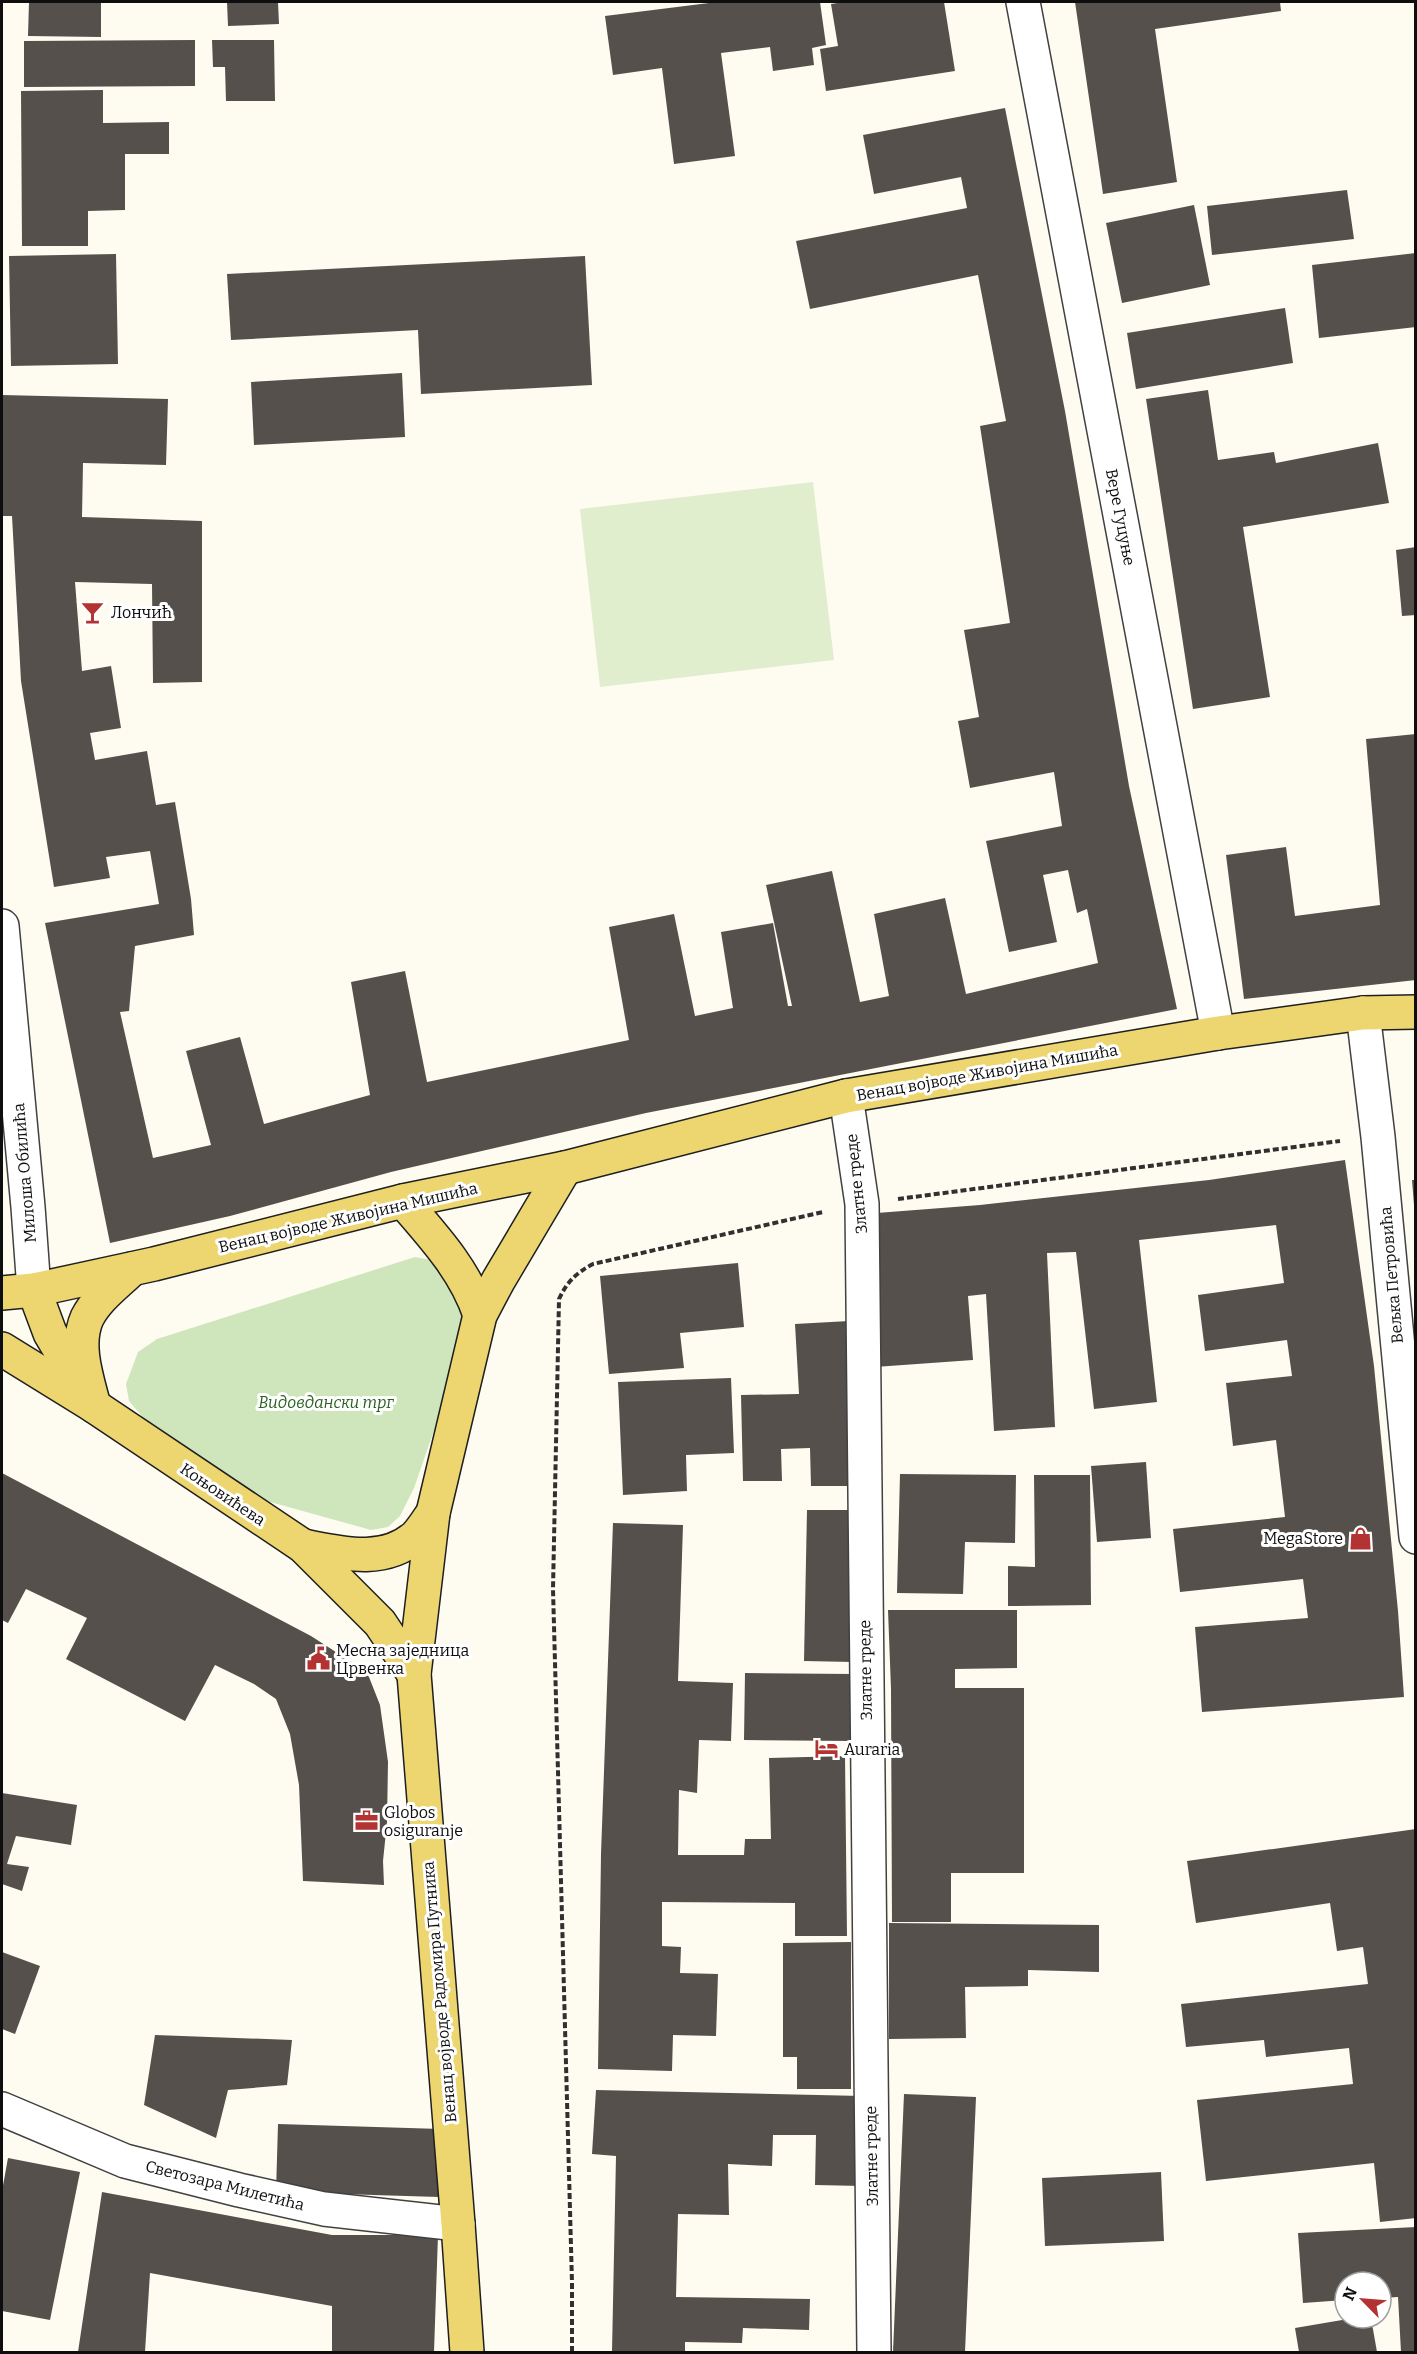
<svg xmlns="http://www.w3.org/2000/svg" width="1417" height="2354" font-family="Bitter,serif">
<rect width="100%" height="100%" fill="#fefcf0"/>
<polygon fill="#cfe6bc" points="415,1257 437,1261 464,1292 458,1361 414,1488 400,1516 388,1527 371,1530 263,1500 146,1421 129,1401 126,1384 138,1352 157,1339"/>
<polygon fill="#e0eecd" points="813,482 834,660 600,687 580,509"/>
<g fill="#55504b">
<polygon points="29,2 101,2 101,37 28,36"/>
<polygon points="227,2 278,2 279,24 228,26"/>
<polygon points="717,2 820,2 826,45 812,48 814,65 773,71 770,47 721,53 735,156 674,164 662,68 613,75 605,16"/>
<polygon points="844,2 944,2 955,71 826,91 820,49 838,46 831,4"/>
<polygon points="1075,2 1280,2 1281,11 1155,29 1177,182 1103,194"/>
<polygon points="195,40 195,86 24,87 24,41"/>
<polygon points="212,40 274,40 275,101 226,101 225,67 213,67"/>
<polygon points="103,90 103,123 169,122 169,154 125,154 125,210 88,211 88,246 22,246 21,91"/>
<polygon points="1005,108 1065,411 1129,786 1177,1009 646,1113 391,1172 230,1216 110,1243 45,923 159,904 150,851 106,857 110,878 54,887 21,681 12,516 2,516 2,395 168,399 166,465 83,463 82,517 202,521 202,682 153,683 152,584 75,582 82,671 111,666 121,728 90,733 95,760 147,751 156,805 175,802 191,899 194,935 135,946 129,1011 120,1012 153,1158 211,1145 186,1051 240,1037 264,1124 370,1095 351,982 405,971 427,1082 629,1040 609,927 674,914 695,1016 733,1008 721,932 773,923 788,1006 792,1006 766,885 832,871 860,1002 889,996 874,914 945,898 966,994 1098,963 1087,909 1077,913 1068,870 1043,875 1057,942 1009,952 986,841 1062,826 1054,772 970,788 958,721 979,717 964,630 1010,623 980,426 1006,421 978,275 810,309 796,241 967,208 961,177 874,194 863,135"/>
<polygon points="1347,190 1354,239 1212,255 1207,206"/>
<polygon points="1194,205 1210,285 1122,303 1106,223"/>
<polygon points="1416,253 1416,327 1319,338 1312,265"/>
<polygon points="116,254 118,364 11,366 9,256"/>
<polygon points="585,256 592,385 421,394 418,330 231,340 227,274"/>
<polygon points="1285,308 1293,363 1136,389 1127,333"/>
<polygon points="402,373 405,437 254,445 251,382"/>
<polygon points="1208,390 1218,460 1274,452 1276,463 1378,443 1389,503 1243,527 1270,697 1193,709 1146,399"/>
<polygon points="1416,547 1416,615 1402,616 1396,550"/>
<polygon points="1416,734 1416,980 1244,999 1226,855 1286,847 1295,916 1380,905 1366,739"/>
<polygon points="1345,1160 1374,1366 1398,1611 1404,1697 1202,1712 1195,1627 1308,1618 1303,1579 1180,1592 1173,1529 1285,1517 1276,1440 1233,1446 1226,1383 1292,1376 1287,1340 1205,1351 1198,1295 1284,1283 1276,1225 1139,1240 1157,1402 1094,1409 1076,1252 1047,1253 1055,1427 994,1431 986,1294 968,1296 973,1360 875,1367 864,1214 980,1205 1209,1180"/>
<polygon points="1412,1180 1416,1180 1416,1205 1414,1205"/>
<polygon points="738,1263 744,1327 680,1333 684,1368 609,1374 600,1276"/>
<polygon points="849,1321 854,1486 811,1486 810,1448 781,1449 782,1481 743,1481 741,1395 799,1394 795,1324"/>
<polygon points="731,1378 734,1453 686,1455 687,1491 623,1495 618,1382"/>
<polygon points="1146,1462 1151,1538 1097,1542 1091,1466"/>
<polygon points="2,1473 311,1636 367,1672 380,1705 388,1762 387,1822 383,1861 384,1885 303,1881 299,1785 290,1734 276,1699 254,1684 215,1665 185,1721 66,1659 87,1618 26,1589 8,1623 2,1620"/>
<polygon points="900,1474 1016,1475 1015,1543 965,1542 963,1594 897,1593"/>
<polygon points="1034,1475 1090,1475 1091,1605 1008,1606 1008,1566 1035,1567"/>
<polygon points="807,1510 852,1510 853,1662 804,1661"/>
<polygon points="613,1523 683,1525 678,1681 733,1683 731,1741 699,1740 697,1793 679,1790 678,1855 744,1855 745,1839 771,1839 769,1758 845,1756 847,1936 795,1936 795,1903 662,1902 662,1946 681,1947 680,1973 718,1974 716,2036 673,2035 672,2071 598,2069 601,1854"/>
<polygon points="888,1610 1017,1610 1017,1668 955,1669 955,1688 1024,1688 1024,1873 951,1873 951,1922 892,1922 891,1689"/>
<polygon points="745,1673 853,1674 852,1741 744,1740"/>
<polygon points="2,1793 77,1805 71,1845 16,1836 7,1864 29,1867 22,1891 2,1884"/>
<polygon points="1416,1829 1416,2218 1380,2222 1374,2163 1206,2181 1197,2100 1353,2084 1349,2048 1266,2057 1264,2040 1186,2047 1181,2004 1368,1984 1363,1947 1337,1951 1330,1903 1196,1923 1187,1861"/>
<polygon points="889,1923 1099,1925 1099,1972 1028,1970 1028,1986 965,1987 966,2038 889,2039"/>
<polygon points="851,1942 851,2089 797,2089 797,2057 783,2057 783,1943"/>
<polygon points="2,1952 40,1966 15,2034 2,2029"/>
<polygon points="155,2035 292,2040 287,2085 228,2090 216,2138 144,2105"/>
<polygon points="596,2090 862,2096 862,2186 815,2185 816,2135 773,2135 772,2166 728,2164 729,2215 678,2214 676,2297 810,2299 809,2330 743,2328 742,2343 685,2342 685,2352 612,2352 616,2156 592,2154"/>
<polygon points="904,2094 976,2097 965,2352 893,2352"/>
<polygon points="278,2124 441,2129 439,2197 276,2192"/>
<polygon points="8,2158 80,2172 50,2320 2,2311 2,2191"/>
<polygon points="1161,2172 1164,2241 1045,2246 1042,2178"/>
<polygon points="102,2192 332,2235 438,2235 434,2352 332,2352 332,2306 150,2273 145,2352 78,2352"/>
<polygon points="1416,2227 1416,2352 1401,2352 1398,2297 1381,2298 1381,2282 1345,2282 1345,2300 1303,2303 1298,2233"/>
<polygon points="1354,2318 1371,2318 1377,2352 1299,2352 1295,2328"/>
</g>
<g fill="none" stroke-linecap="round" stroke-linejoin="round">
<defs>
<g id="minor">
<polyline points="1023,2 1218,1033"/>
<polyline points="2,926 28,1207 34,1290"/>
<polyline points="1363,1013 1378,1137 1416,1537"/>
<polyline points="846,1096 862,1204 874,2352"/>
<polyline points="2,2109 125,2161 239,2190 324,2209 458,2224"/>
</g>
<g id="major">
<path d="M403 1201C434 1237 465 1270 480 1315"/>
<polyline points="34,1290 50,1333 82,1387"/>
<polyline points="2,1293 34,1290 154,1264 403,1201 565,1168 846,1096 1218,1033 1363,1013 1416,1012"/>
<polyline points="2,1349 94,1406 303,1546 380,1623 414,1674"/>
<path d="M94 1406C87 1379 75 1345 87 1318 97 1298 117 1284 132 1269"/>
<path d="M303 1546C340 1553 384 1565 416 1536 422 1530 428 1520 433 1513"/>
<polyline points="467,2352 458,2224 414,1674 433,1513 480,1315 498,1281 565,1168"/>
</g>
</defs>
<use href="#minor" stroke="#414141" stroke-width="36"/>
<use href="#major" stroke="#1f1f1f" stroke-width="36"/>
<g stroke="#303030" stroke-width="4" stroke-dasharray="6 3" stroke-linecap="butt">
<polyline points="898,1199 1340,1141"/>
<path d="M572 2352V2283L553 1589 559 1299C567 1282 576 1273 593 1264L823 1212"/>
</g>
<use href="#minor" stroke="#fff" stroke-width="33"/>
<use href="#major" stroke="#edd670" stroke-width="33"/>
</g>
<defs>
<symbol id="bar-bare" viewBox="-9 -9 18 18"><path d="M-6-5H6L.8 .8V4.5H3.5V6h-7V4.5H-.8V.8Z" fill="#b23331" stroke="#fff" stroke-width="2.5" paint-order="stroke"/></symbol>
<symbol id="shop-bare" viewBox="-9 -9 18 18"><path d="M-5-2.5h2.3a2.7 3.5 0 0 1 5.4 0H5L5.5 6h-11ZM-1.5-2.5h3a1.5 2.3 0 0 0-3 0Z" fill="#b23331" stroke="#fff" stroke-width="2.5" paint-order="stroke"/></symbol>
<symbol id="civic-bare" viewBox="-9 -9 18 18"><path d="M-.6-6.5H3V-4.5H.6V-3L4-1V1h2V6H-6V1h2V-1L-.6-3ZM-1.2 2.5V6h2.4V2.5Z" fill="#b23331" stroke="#fff" stroke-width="2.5" paint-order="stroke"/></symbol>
<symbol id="hotel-bare" viewBox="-9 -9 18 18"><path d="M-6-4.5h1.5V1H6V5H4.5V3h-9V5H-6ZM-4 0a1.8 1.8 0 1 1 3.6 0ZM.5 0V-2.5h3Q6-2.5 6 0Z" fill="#b23331" stroke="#fff" stroke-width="2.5" paint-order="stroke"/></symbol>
<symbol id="office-bare" viewBox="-9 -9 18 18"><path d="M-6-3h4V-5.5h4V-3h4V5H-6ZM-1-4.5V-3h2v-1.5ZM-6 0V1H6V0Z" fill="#b23331" stroke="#fff" stroke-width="2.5" paint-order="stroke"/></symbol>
</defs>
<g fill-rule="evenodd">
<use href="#bar-bare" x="76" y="596" width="33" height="33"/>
<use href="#shop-bare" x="1344" y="1522" width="33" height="33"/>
<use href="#civic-bare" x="302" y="1642" width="33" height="33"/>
<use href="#hotel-bare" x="810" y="1732" width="33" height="33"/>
<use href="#office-bare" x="350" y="1804" width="33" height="33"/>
</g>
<g text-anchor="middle" stroke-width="6" stroke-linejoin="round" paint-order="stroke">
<g font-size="16" fill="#0e0e0e" stroke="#fff">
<text transform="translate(1121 517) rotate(79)" y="6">Вере Гуцуње</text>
<text transform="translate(987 1072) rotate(-10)" y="6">Венац војводе Живојина Мишића</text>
<text transform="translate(24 1173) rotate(-95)" y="6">Милоша Обилића</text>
<text transform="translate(856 1184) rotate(-96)" y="6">Златне греде</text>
<text transform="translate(348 1217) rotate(-13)" y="6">Венац војводе Живојина Мишића</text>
<text transform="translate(1391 1275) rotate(-95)" y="6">Вељка Петровића</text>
<text transform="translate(223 1494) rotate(34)" y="6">Коњовићева</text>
<text transform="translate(865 1670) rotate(-91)" y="6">Златне греде</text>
<text transform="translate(439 1992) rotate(-95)" y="6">Венац војводе Радомира Путника</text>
<text transform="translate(871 2156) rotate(-91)" y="6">Златне греде</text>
<text transform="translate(225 2185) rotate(14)" y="6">Светозара Милетића</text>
</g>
<g font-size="16" fill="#0e0e0e" stroke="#fff" text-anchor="start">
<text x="111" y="618">Лончић</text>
<text x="1343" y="1544" text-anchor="end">MegaStore</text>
<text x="336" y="1656">Месна заједница<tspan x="336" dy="18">Црвенка</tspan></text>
<text x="844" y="1755">Auraria</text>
<text x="384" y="1818">Globos<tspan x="384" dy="18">osiguranje</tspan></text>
</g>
<g font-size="16" font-style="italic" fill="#2c6023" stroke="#fff">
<text x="326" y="1408">Видовдански трг</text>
</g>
</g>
<rect width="1417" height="2354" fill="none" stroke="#0e0e0e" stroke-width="6"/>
<g transform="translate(1363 2300) rotate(295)"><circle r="28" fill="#ffffff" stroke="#9f9f9f" stroke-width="1.5"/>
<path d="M0-4.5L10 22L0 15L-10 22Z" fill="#b23331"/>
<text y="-9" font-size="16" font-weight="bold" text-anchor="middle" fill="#0e0e0e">N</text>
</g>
</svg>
